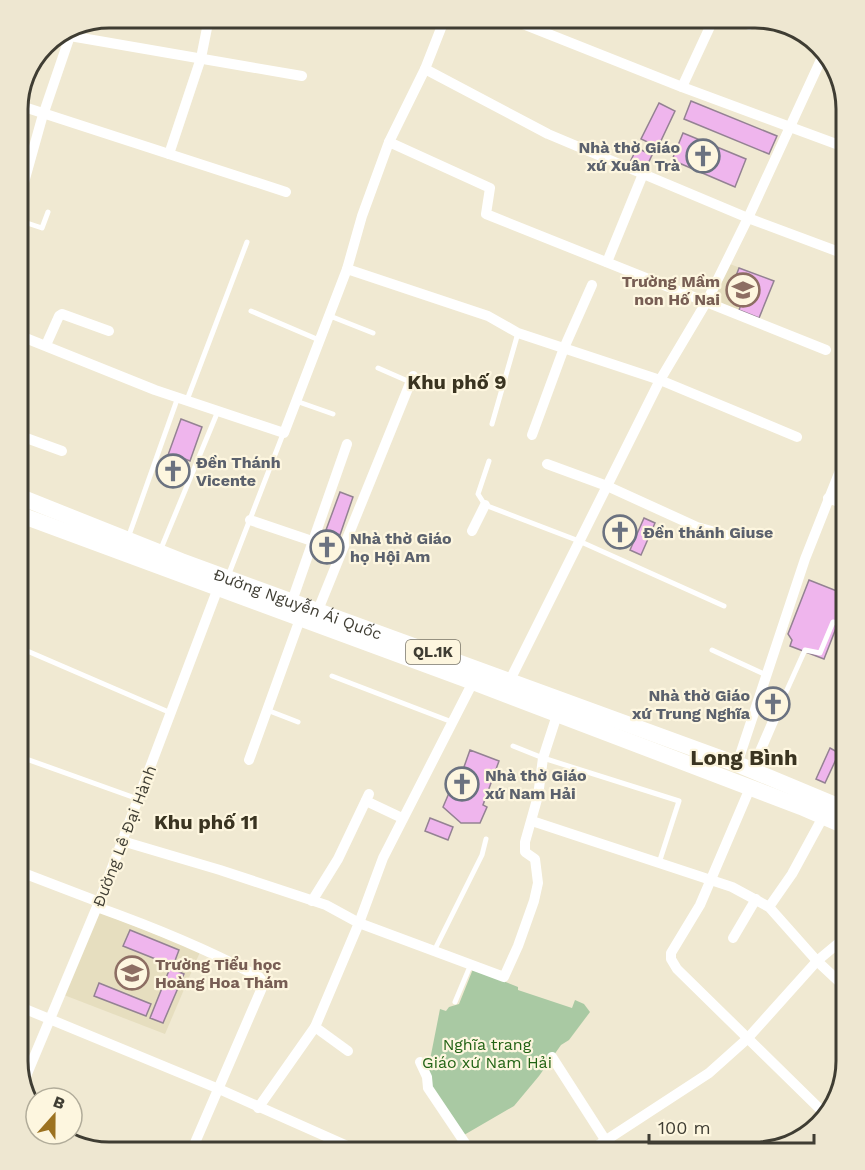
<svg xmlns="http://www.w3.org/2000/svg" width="865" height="1170" font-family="'Work Sans',sans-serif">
<rect width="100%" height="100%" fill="#f0e9d2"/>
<g fill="#e6debf">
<polygon points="730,264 774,281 759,318 713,300"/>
<polygon points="99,912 200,952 165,1034 64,995"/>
</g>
<polygon fill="#a9c9a3" points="473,969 518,987 518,990 572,1008 575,1000 584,1004 590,1012 569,1040 561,1045 539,1076 514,1106 464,1135 432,1087 428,1070 440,1009 446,1011 449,1007 459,1004"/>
<g fill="#efb5ed" stroke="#948293" stroke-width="1.5">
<polygon points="723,18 748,18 743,28"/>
<polygon points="691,101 777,136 769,154 684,119"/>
<polygon points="659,103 675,111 658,147 641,139"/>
<polygon points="683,133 746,159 735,187 672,160"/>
<polygon points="637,148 652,155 645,170 629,164"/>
<polygon points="739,268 774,281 759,318 739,310 748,286 734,281"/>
<polygon points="181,419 202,427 190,461 185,459 181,470 174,467 177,459 168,455"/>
<polygon points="340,492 353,497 340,535 326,530"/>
<polygon points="644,518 655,523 641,555 630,550"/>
<polygon points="809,580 847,595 847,600 824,659 790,646 792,640 788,634"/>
<polygon points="830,748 839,753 825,783 816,779"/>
<polygon points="470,750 499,761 483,805 487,807 480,823 461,823 443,807 449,793 454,795"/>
<polygon points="430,818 453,827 448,840 425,831"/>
<polygon points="130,930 179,950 173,966 123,946"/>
<polygon points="170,968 184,974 163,1023 150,1018"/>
<polygon points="99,983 151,1004 146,1016 94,996"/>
</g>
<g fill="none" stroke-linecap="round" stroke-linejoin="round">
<g stroke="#fff" stroke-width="5">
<polyline points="18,220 42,228 48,212"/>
<polyline points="251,311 319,340"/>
<polyline points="330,316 373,333"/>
<polyline points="378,368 410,382"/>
<polyline points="187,400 247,242"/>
<polyline points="296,401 333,414"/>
<polyline points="492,424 518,333"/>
<polyline points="489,461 478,494 485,505 579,541 724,606"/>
<polyline points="18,538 28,519"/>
<polyline points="128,538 178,397"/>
<polyline points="160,551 218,411"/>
<polyline points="228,576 283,434"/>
<polyline points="18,647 171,713"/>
<polyline points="712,650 766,675"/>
<polyline points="332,676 452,722"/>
<polyline points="267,710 298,722"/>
<polyline points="777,712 805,650 820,653 833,622 847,626"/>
<polyline points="513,746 543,758 679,801 659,863"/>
<polyline points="18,756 138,799"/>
<polyline points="434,951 482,855 486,839"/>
<polyline points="455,1002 471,964"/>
</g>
<g stroke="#fff" stroke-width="10">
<polyline points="508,18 682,87 847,148"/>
<polyline points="749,25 752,18"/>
<polyline points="70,36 302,76"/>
<polyline points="425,69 548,134 748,218 847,255"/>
<polyline points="682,87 714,18"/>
<polyline points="18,105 286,192"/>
<polyline points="389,142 490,188 486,214 826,350"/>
<polyline points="169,154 201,58 209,18"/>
<polyline points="18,204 42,118 71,33"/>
<polyline points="607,262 643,174"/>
<polyline points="347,269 488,316 518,333 660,380 797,437"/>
<polyline points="18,335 155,390 284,433 347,269 362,216 389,142 425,69 445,18"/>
<polyline points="46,345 59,316 62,314 109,331"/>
<polyline points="18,435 62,451"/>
<polyline points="532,435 564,348 592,285"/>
<polyline points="547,464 607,486 697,527 726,535"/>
<polyline points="828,498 847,505"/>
<polyline points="250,520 312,541"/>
<polyline points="472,531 485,505"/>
<polyline points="292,601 347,444"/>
<polyline points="318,610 413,376"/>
<polyline points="510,680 660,380 707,301 748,218 824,53"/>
<polyline points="249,760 300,619"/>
<polyline points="737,764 805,559 847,453"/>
<polyline points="752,770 777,712"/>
<polyline points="750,788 700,905 671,953 671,959 677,969 826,1115"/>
<polyline points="366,801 402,818"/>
<polyline points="532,821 732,887 769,907 817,961 847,989"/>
<polyline points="122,841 220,870 326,905 359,923 504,977 518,946 534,901 538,883 535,859 525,852 525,842 538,796 543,758 557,715"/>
<polyline points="18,871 99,902"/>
<polyline points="312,901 338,859 369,794"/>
<path d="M97 907C153 927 207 949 259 977L264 983 191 1152"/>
<polyline points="769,907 792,874 823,817"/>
<polyline points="733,938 756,899"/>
<polyline points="18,1006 219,1089 361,1152"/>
<polyline points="315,1027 348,1051"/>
<polyline points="552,1057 613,1152"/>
<polyline points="420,1062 427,1077 428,1088 471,1152"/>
<polyline points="24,1081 99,902 218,588"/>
<polyline points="258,1108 315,1027 359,923 383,858 473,682"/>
<polyline points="588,1152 709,1073 747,1039 817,961 847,936"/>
</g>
<g stroke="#fff" stroke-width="16">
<path id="s1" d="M18 496 181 561 742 766 847 810"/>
<polyline points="18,514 473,682 801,807 847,827"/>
</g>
</g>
<defs>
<symbol id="church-ring" viewBox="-11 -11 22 22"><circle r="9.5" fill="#fdf6df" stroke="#6b7280" stroke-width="1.5"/><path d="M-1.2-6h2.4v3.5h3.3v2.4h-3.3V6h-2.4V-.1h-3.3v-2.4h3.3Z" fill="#6b7280"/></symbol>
<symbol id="school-ring" viewBox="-11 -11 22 22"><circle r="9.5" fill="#fdf6df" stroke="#8d6e63" stroke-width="1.5"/><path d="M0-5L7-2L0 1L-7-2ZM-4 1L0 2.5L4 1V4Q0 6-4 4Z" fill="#8d6e63"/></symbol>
</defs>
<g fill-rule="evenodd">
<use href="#church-ring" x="684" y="137" width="38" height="38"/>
<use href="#school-ring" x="724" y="271" width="38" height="38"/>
<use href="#church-ring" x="154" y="452" width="38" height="38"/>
<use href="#church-ring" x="601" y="513" width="38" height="38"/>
<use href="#church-ring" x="308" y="528" width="38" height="38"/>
<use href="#church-ring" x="754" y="685" width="38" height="38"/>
<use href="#church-ring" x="443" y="765" width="38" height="38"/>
<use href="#school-ring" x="113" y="954" width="38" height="38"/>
</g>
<g text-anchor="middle" stroke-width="4.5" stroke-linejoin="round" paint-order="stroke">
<rect fill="#fdf6df" stroke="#787467" stroke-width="1.5" x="406" y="640" width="54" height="24" rx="4.5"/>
<g font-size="15" font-weight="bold" fill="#3f3d33">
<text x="433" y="657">QL.1K</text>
</g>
<g font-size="16" font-weight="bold" fill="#5b616d" stroke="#fdf6df" text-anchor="start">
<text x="680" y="153" text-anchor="end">Nhà thờ Giáo<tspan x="680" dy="18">xứ Xuân Trà</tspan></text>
<text x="196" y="468">Đền Thánh<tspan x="196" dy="18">Vicente</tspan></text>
<text x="643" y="538">Đền thánh Giuse</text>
<text x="350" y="544">Nhà thờ Giáo<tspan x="350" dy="18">họ Hội Am</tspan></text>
<text x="750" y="701" text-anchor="end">Nhà thờ Giáo<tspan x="750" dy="18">xứ Trung Nghĩa</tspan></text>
<text x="485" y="781">Nhà thờ Giáo<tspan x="485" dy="18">xứ Nam Hải</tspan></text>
</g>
<g font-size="16" font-weight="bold" fill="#785e54" stroke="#fdf6df" text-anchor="end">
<text x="720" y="287">Trường Mầm<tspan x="720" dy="18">non Hố Nai</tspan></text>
<text x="155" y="970" text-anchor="start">Trường Tiểu học<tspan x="155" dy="18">Hoàng Hoa Thám</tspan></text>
</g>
<g font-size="16" fill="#3f3d33" stroke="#fdf6df">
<text dy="6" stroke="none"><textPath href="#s1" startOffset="300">Đường Nguyễn Ái Quốc</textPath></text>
<text transform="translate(124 836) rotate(-69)" y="6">Đường Lê Đại Hành</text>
</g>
<g font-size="16" fill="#216314" stroke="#fdf6df">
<text x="487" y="1050">Nghĩa trang<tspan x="487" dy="18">Giáo xứ Nam Hải</tspan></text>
</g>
<g font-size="20" font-weight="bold" fill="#3a3421" stroke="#fdf6df">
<text x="457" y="389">Khu phố 9</text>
<text x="206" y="829">Khu phố 11</text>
</g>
<g font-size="22" font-weight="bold" fill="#3a3421" stroke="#fdf6df">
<text x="744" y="765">Long Bình</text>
</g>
</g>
<path d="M0 0H865V1170H0ZM109 28H755A81 81 0 0 1 836 109V1061A81 81 0 0 1 755 1142H109A81 81 0 0 1 28 1061V109A81 81 0 0 1 109 28Z" fill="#eee7d1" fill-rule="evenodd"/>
<path fill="none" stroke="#3f3d33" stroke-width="3" d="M109 28H755A81 81 0 0 1 836 109V1061A81 81 0 0 1 755 1142H109A81 81 0 0 1 28 1061V109A81 81 0 0 1 109 28Z"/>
<g transform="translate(54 1116) rotate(21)"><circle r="28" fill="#fdf6df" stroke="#b1ac9a" stroke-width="1.5"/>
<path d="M0-4.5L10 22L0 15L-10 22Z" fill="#9c7220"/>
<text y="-9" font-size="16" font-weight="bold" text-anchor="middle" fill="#3f3d33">B</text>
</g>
<path d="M649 1134v9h165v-9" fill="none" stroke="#3f3d33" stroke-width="3"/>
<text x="658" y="1134" font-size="18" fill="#3f3d33" stroke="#fdf6df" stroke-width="4.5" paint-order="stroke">100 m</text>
</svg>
